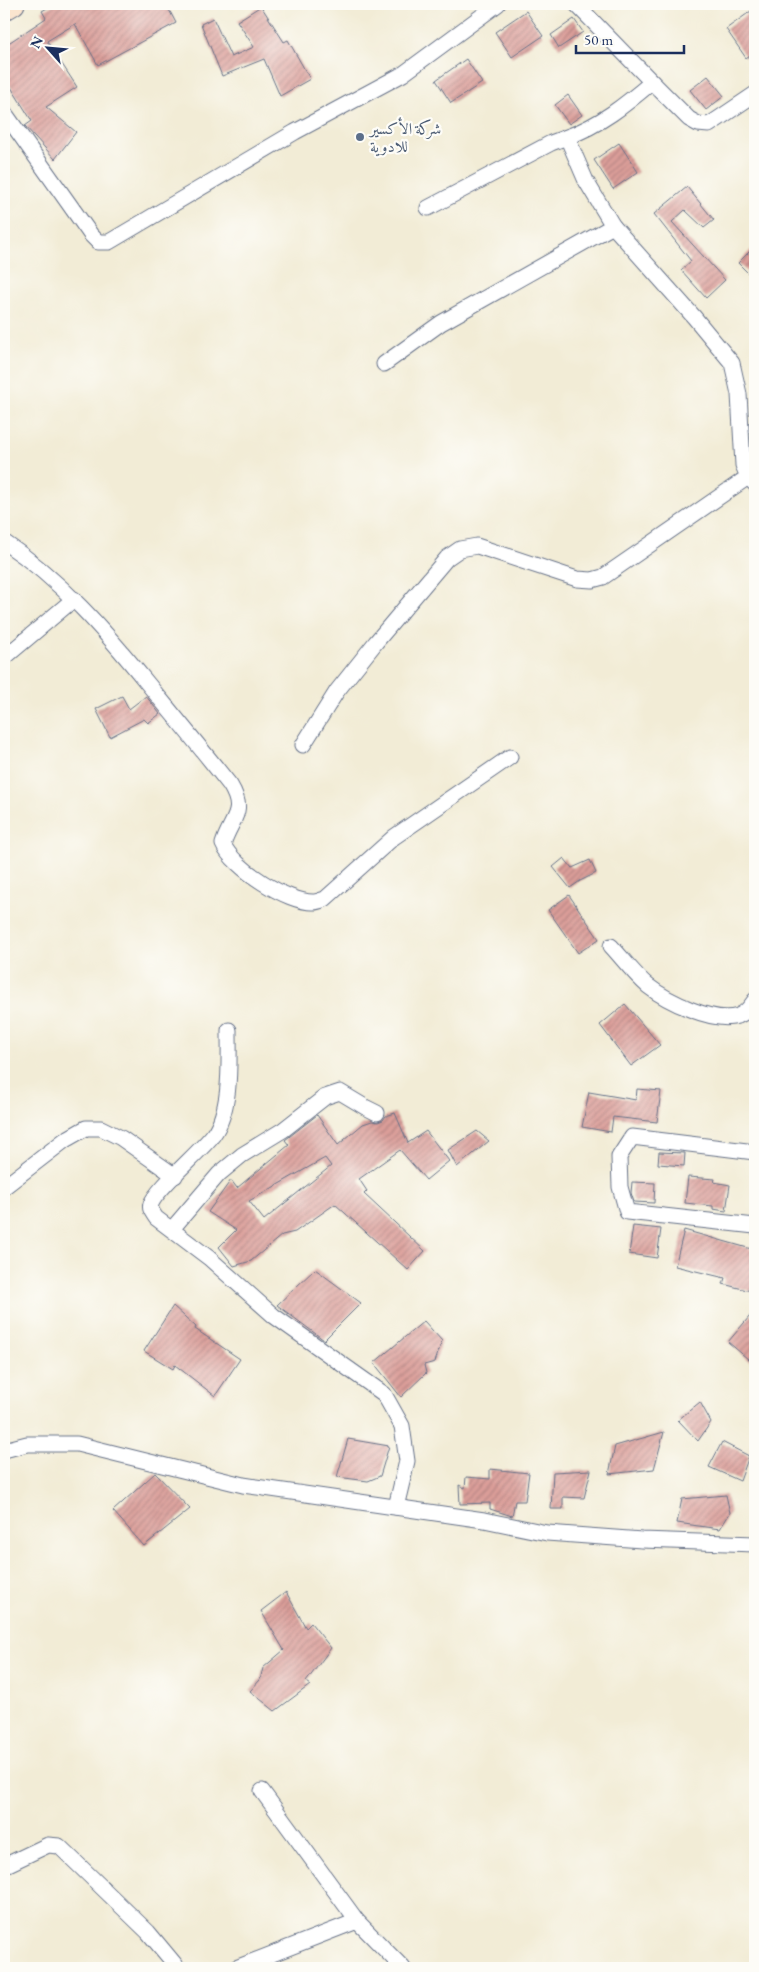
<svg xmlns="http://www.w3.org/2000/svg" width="759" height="1972" font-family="'EB Garamond',Amiri,serif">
<defs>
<pattern id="building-hatch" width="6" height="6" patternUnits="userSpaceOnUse" patternTransform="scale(1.25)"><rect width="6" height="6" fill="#db9e99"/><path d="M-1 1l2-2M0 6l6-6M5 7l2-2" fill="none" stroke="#b18180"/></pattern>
</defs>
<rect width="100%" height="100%" fill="#fdfcf7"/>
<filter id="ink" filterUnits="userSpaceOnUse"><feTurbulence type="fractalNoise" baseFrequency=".02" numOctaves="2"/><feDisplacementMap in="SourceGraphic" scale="10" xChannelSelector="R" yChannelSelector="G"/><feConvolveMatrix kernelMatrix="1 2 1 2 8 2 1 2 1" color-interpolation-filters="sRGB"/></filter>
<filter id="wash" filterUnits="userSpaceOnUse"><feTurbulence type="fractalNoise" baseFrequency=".0096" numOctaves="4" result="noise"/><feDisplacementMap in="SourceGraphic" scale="20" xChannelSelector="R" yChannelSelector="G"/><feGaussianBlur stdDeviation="1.12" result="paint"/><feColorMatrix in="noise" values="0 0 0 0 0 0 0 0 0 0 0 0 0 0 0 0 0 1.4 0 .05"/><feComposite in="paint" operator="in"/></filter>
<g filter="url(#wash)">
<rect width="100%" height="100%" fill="#f2ecd6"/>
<g id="blocks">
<g fill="url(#building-hatch)" fill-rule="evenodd">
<polygon points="54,4 166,4 176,23 98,65 75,24 47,41 77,87 46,107 76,132 55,159 25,126 32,121 4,76 4,46 46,18 42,11"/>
<polygon points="261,6 284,42 288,40 310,79 280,96 264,59 222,76 201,24 213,18 231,57 254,47 237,21"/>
<polygon points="526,11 543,36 512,57 495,32"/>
<polygon points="751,11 755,18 755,51 746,58 726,29"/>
<polygon points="574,19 583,32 559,48 551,35"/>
<polygon points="466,59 482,83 451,103 436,80"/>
<polygon points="708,76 724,96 706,110 690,90"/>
<polygon points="568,95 582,115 569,124 555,105"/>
<polygon points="619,143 638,172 613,189 594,160"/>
<polygon points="687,187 714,220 704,228 685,210 672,222 725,280 706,298 681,270 691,261 654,214"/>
<polygon points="755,246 755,280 738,263"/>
<polygon points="122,696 129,709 146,696 160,714 148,723 144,719 110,737 96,709"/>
<polygon points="564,858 572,868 590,860 596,873 580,881 570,888 553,867"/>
<polygon points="569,895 599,939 578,953 548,910"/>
<polygon points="625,1004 660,1045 631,1066 600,1025"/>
<polygon points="637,1089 661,1091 657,1122 613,1117 611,1132 582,1127 589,1092 636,1100"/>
<path d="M395 1113 408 1143 426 1131 449 1161 426 1180 400 1150 359 1179 367 1191 364 1194 425 1251 408 1270 335 1204 295 1232 282 1235 251 1261 234 1266 219 1247 236 1230 208 1212 231 1180 237 1188 289 1145 285 1140 317 1115 338 1145 363 1124 372 1121 378 1122 383 1120 386 1116ZM325 1158 331 1166 264 1220 249 1201Z"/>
<polygon points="477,1131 489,1141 457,1167 448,1150"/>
<polygon points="659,1152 685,1153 684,1166 658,1164"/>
<polygon points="688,1177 715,1179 714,1182 730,1185 726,1211 713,1209 713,1206 685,1203"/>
<polygon points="632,1182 655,1183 654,1203 634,1202 631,1193"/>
<polygon points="633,1226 661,1229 657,1258 629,1254"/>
<polygon points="684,1230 755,1250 755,1292 723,1284 725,1278 675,1266"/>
<polygon points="315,1269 361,1303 324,1340 277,1305"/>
<polygon points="173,1306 196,1327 195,1329 240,1359 215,1396 175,1365 173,1369 144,1351"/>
<polygon points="755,1310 755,1365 728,1342"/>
<polygon points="424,1321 442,1341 435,1362 424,1365 426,1373 401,1397 374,1363"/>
<polygon points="700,1402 711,1422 698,1441 678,1420"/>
<polygon points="664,1432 654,1469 609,1474 615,1446"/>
<polygon points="348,1439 389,1446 380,1476 368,1481 337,1477"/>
<polygon points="722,1442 749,1456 740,1481 709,1467"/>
<polygon points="490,1469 529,1473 525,1501 515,1501 512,1516 490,1509 490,1503 460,1504 459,1485 465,1488 466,1477 490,1479"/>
<polygon points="591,1470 584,1498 563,1497 563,1509 551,1509 553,1472"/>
<polygon points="155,1473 190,1509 144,1546 113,1511"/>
<polygon points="726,1495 730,1513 720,1529 677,1523 682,1499"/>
<polygon points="286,1592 306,1628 311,1623 331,1648 306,1682 310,1685 275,1711 250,1691 260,1680 263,1668 284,1650 261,1611"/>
</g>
</g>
</g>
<g filter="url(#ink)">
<use href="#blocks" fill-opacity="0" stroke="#667188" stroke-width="1"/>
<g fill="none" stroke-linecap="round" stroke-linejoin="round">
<defs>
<g id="minor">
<polyline points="576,4 652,82 689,119 698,124 709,125 755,94"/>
<path d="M652 82C625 105 600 125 567 137L586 181 613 226 694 317 732 363 739 394 743 465 748 477 755 484"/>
<polyline points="4,112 91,235 98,242 109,242 295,132 403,74 498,4"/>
<polyline points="428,208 551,143 567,137"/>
<polyline points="384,364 441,323 613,226"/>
<path d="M4 542C61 580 105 631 148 684 175 717 203 751 230 785 247 813 231 818 223 844 233 868 288 903 314 902 317 902 322 900 325 899L394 837 510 757"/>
<polyline points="4,658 74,599"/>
<polyline points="303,745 337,691 376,642 447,558 460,549 477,546 577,579 592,580 603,577 748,477"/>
<path d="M611 946C623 959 635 975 648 986 667 1001 714 1024 738 1016 746 1013 750 1007 755 1000"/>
<path d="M229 1030C229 1062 232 1109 213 1135 200 1152 156 1189 151 1204 149 1209 153 1213 156 1218L209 1258 274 1316 384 1394 402 1426 407 1461 396 1507"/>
<polyline points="755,1152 632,1137 619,1157 620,1187 627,1212 755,1226"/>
<polyline points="4,1187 65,1140 86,1128 101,1128 121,1138 175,1176"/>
<polyline points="172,1229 219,1174 242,1155 283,1130 325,1097 340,1092 365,1107 377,1113"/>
<polyline points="4,1450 27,1444 77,1444 243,1485 484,1520 547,1533 642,1540 755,1544"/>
<polyline points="262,1791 357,1921 403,1968"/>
<polyline points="4,1866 48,1845 59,1846 148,1932 178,1968"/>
<polyline points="236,1968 357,1921"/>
</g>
<polyline id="secondary" points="4,10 14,4"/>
</defs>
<use href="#minor" stroke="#667188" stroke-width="17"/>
<use href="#secondary" stroke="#667188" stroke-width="23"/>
<use href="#minor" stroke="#fff" stroke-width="15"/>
<use href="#secondary" stroke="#fbe5cf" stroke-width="21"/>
</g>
</g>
<circle fill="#5c6f8a" stroke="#fdfcf7" stroke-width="2" cx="360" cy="137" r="5"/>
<g text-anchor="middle" stroke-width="4.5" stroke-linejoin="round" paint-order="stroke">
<g font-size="16" fill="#4e5e75" stroke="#fdfcf7" text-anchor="start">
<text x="370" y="134">شركة الأكسير<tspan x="370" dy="18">للادوية</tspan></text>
</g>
</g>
<rect width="759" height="1972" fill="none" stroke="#fdfcf7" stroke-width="20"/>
<g transform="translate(48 48) rotate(297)" stroke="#fdfcf7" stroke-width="4" paint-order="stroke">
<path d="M0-4L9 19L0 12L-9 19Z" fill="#1b2f5e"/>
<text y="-8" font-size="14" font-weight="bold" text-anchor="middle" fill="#1b2f5e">N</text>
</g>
<path d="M576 45v8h108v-8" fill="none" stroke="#1b2f5e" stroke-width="2.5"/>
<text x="584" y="45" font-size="15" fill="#1b2f5e" stroke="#fdfcf7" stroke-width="4" paint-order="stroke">50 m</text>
</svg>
